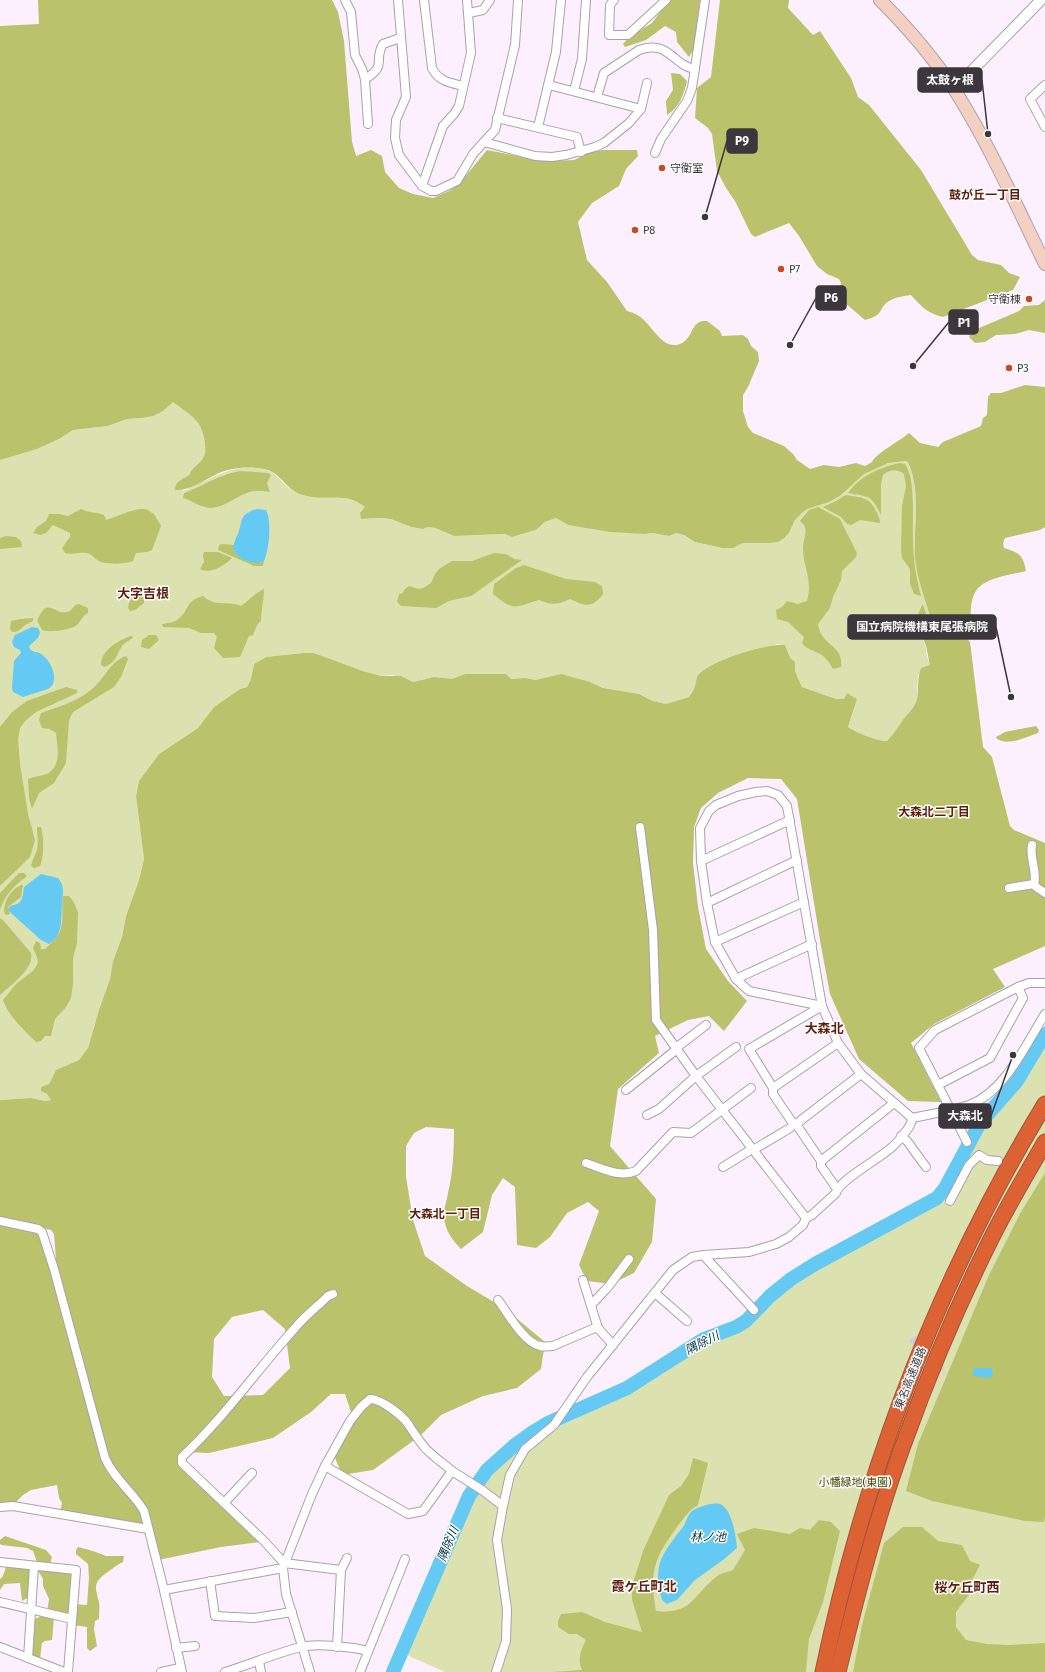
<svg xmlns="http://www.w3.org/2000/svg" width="1045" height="1672" font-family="'Fira Sans','Noto Sans JP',sans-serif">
<rect width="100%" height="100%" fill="#fcf0fe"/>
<g fill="#dce2af">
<path d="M173 401C189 414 203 420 205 443 205 450 206 455 202 461 200 464 197 465 195 467 188 474 184 481 182 491 210 480 237 459 269 471 279 475 285 489 295 490 317 494 348 494 366 507L361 519 380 518 391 519 411 527 423 529 428 527 435 528 454 536 505 534 512 537 536 530 545 522 556 518 568 525 645 534 652 533 669 536 676 533 684 535 695 542 722 548H732L743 543H768L789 533 795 520 807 508 829 502 840 496 864 474 874 468 888 463 907 461C922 490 913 526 915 558 917 579 925 599 931 620L934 624 953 631V634L933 626 929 622 923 604 917 624 926 648V653L930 665 918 675 917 699 913 710 904 719 894 734 887 741C877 741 857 733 848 727L857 699 847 693 844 699H836L802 687 795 671V662L790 659 785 645 778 644 730 658 697 677 695 687 689 697 666 704 653 701 639 694 603 688 590 682 536 680 525 678 511 679 506 674H465L452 679H424L413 682 392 675 381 676 363 671 314 653H303L266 657 254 664 251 679 247 687 240 689 214 707 198 728 159 754 139 781 136 796 144 859 139 880 126 916 122 937 113 961 110 979 99 1010 88 1048 79 1060 56 1070 49 1084 41 1091 47 1094 52 1100 45 1101 31 1098 0 1100V460L11 456 37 449 59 439 73 430 108 426 127 419 142 418 169 405Z"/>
<polygon points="1045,1037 1045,1672 445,1672 402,1653 463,1512 482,1478 517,1446 568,1411 623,1391 709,1339 754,1323 757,1309 764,1296 789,1277 825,1256 946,1192 990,1113 1023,1075"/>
</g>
<g fill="#bac26c" fill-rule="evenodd">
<path d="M38 0H332L338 12 344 41 352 142 356 156 371 150 382 156 385 172 399 188 413 194 433 198 449 191 459 184 487 150 522 157 553 161 574 160 590 152 603 150H637L638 156 626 169 619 186 592 203 578 222 587 260 607 282 627 311C642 314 648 325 658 336 667 347 681 349 689 336 692 332 693 326 698 323 700 321 704 321 707 321L720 331 722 336 743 335 748 339 751 346 758 352 759 361 748 387 743 395V411L748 427 753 433 784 446 793 454 797 460 810 469 824 465 839 467 856 463 865 466 872 462C876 453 900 441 909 433L920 443 938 447 943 442 981 426 983 418 987 415 988 397 991 393H1001L1025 385 1045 387V527L1040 530 1005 538 1003 543 1004 548C1020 553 1023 555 1026 571 981 581 966 581 972 634L970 636 934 624 931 620C925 599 917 579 915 558 913 528 922 488 907 461L888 463 864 474 840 496 829 502 807 509 802 513 795 520 789 533 784 538 778 542 768 543H743L733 548H722L695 542 684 535 676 533 669 536 652 533 645 534 610 532 568 525 556 518 545 522 536 530 512 537 505 534 454 536 435 528 428 527 423 529 411 527 391 519 380 518 361 519 360 513 365 507C344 490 323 503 300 494 289 490 284 480 274 473 264 466 244 467 232 469 212 472 196 491 175 490 175 480 183 480 189 475 192 467 201 464 204 456 206 452 205 448 205 444 203 420 190 415 173 402L163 411 153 416 142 418 127 419 108 426 73 430 59 439 37 449 0 460V26L39 24Z"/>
<polygon points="669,0 700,0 694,49 689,57 677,42 676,32 665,26 646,40 625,47 623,44 629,37 652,23"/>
<path d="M720 0H789L788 8 813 35 820 31 851 78 858 97 869 105 921 170 972 255 978 260 1001 265 1009 273 1020 277 1013 290 943 317C927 313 922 307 911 295 904 296 896 297 889 301 878 308 885 315 865 320L844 302 841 283 839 279 827 274 817 266 799 236 789 223 755 237 751 234 735 201 726 188 717 171 712 134 708 128 695 118 697 88 711 77Z"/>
<path d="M671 73 680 74 687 81C684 94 679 108 667 115L666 101 673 90Z"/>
<polygon points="1045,300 1045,333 1029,330 1015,334 996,335 985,342 975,343 969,337 972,331 1019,311 1024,306 1039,305"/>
<path d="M900 463 905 464C916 480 912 518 913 538 913 558 916 577 921 596L914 594 910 584V569L902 558 901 550 902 506 906 486 904 474C897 469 890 469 883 475L881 484V515C871 494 869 497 848 493 851 489 855 484 859 481 870 472 885 466 900 463Z"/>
<path d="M241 471 268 473 271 475 267 483 270 492C242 485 232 508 209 508 200 507 191 500 183 498L184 493C206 485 217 475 241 471Z"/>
<path d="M846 495C861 498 869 496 876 511 878 515 880 518 880 523L860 520 851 525 847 524 841 517 823 507 836 501Z"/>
<path d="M818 507 840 519 857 553 856 557 842 571 841 580 833 597 830 608 818 624C821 647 844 644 841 667L833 669C829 662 825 656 818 653 811 649 806 649 802 643L804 637 788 622 777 619 776 610 782 607 787 601 798 604 807 601C813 579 803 568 803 547 803 541 808 532 804 525 804 525 800 521 800 521L809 510Z"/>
<path d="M81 509C89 513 96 512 104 515L106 520C119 516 132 508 146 509L154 514 161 526 152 550 147 552 136 553 133 561C126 564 106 565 99 561 94 559 93 554 86 553 79 552 72 555 65 553L62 548 70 537V533L53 525 46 533 40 535 33 533 37 527 46 521 49 514H59L68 516Z"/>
<polygon points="6,536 16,537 21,541 22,547 0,549 0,538"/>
<path d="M223 544 234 545 235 552C241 560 255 566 264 561L263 566H254L218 550 219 545Z"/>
<path d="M204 552H218L232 558C225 565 211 575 200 569L204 562 203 555Z"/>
<polygon points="494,553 506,554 514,559 522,560 471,596 449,601 436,608 401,606 397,602 399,594 403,593 404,590 409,586 419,589 423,588 431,583 435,574 439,569 452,561 472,561"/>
<path d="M524 565 566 579 595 582 602 586 603 594C592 609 585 606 570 599 558 605 551 605 539 600 514 607 515 612 493 594L494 584 516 568Z"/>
<path d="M264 589C264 600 261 610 261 621L257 625 253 635 249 636 240 657 223 658 214 648 217 637 214 633H201L189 628 163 627 162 624C166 623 174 623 177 620 190 611 184 601 203 596 217 608 227 600 241 606L257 593Z"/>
<path d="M138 593 144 596V603L135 610 130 611 128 608C129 601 131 597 138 593Z"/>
<path d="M79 604 88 608V613C82 616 81 621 77 625 72 630 48 633 42 630L37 620C39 617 41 612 44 609 53 602 63 623 75 605Z"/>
<path d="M923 604 929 622 933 626 966 638 970 642 983 747 992 757 1010 826 1014 830 1045 843V946L993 969 1005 987 934 1024 911 1043 941 1102 908 1101 859 1059 830 994 821 946 797 799 781 779 748 778 718 793 701 808 694 827 693 863 698 907 706 949 728 981 747 1001 724 1031 709 1016 688 1020 655 1036 659 1053 618 1089 610 1146 656 1199 652 1242 634 1273 611 1284 587 1281 579 1265 599 1211 588 1202 567 1213 550 1237 536 1248 517 1245 515 1187 503 1178 492 1195 483 1232 461 1249C452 1240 445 1230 444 1217 443 1209 447 1201 448 1193 453 1173 454 1150 454 1129L426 1127 414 1133 406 1146V1177L413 1220 425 1256 467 1286 504 1308 545 1342 541 1369 517 1388 483 1396 441 1415 420 1436 373 1470 342 1475 333 1453 339 1434 351 1412 345 1394H331L311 1412 273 1438 209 1453 183 1452 178 1458 260 1542 221 1547 158 1560 150 1528 117 1474 108 1457 57 1271 54 1234 51 1230 0 1218V1100L31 1098 45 1101 51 1100 47 1094 41 1091V1087L49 1084 56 1070 79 1060 88 1048 99 1010 110 979 113 961 122 937 126 916 139 880 144 859 136 796 139 781 159 754 198 728 214 707 240 689 247 687 251 679 254 664 266 657 303 653H314L363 671 381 676H401L413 682 434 677 452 679 465 674H506L511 679 525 678 536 680 561 674 590 682 603 688 639 694 653 701 666 704 689 697C691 694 694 690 695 686 696 683 696 680 697 677 705 662 768 643 785 645L790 658 795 662V671L802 687 836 699H844L847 693 857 699 848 727C857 733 877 741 887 741 894 734 898 727 903 720 909 712 914 709 917 699 919 688 917 678 921 668L930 665C928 659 928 652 926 646 920 630 912 621 923 604ZM263 1310 285 1329 290 1368 263 1395 224 1396 212 1377 214 1339 232 1317Z"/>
<path d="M33 618V621C31 622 29 623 27 624 21 627 21 632 12 632L10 629 11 621 21 619Z"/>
<polygon points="149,635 156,635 159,640 149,649 141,647 142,640"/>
<path d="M131 636 133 637V638C130 640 127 641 125 643 117 649 119 662 104 667L101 665C101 650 119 640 131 636Z"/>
<path d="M126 656 128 659 121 677 114 687 73 712 69 720 66 763 54 783 39 793 32 809 29 798 28 779C32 777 46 775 49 773 62 763 57 746 56 733L49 729 42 728 39 720 41 713C58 707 76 702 91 690 104 680 110 661 126 656Z"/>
<polygon points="66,687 77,690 77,693 36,712 25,721 20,728 18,739 20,764 28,814 35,840 30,857 0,886 0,727 12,712 27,701"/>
<path d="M1036 726 1039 730 1038 733C1027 737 1006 747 996 738V737L1005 732Z"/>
<path d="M37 827H41C44 836 44 858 40 866L34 868 31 866C32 860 35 856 37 850 39 843 37 835 37 827Z"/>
<path d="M19 873H24L27 876C13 887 6 893 0 910V893Z"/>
<path d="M21 885H23L21 897 8 907 10 914 6 915 4 912C4 901 10 890 21 885Z"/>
<path d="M63 896H69L73 901 78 912 77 943 73 958V983L71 998 66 1007 55 1019 51 1036H45L41 1041 36 1042C23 1029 9 1017 3 1000L17 983 33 971 38 963 37 957 33 948 36 941 40 943 41 949H45C49 945 54 941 58 935 65 924 61 908 63 896Z"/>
<path d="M0 918 3 920 31 953C35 968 10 986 0 995Z"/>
<polygon points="1045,1173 1045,1516 1044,1522 1025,1521 932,1501 906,1491 918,1444 989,1275 1021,1212"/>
<polygon points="0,1223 40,1233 98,1440 138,1506 145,1525 59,1511 61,1508 62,1503 59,1498 57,1485 31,1490 23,1495 15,1503 0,1505"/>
<path d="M693 1458 708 1463 698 1505C689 1510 684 1518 677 1527 654 1559 649 1571 656 1611 692 1615 692 1596 716 1577 720 1573 728 1572 733 1570L745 1550 737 1534 754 1528 790 1534 800 1528 810 1530 819 1520 831 1522 840 1531 823 1602 809 1639 806 1672H551L582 1670C577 1659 581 1650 586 1640L577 1634H569L558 1627V1621L561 1614 582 1612 605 1622 642 1632 632 1600V1586L643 1551 669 1495 681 1486 689 1474Z"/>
<polygon points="903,1527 922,1527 938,1541 962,1545 970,1561 980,1565 971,1582 971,1592 956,1612 956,1627 966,1640 987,1644 1008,1645 1045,1643 1045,1672 853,1672 862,1625 884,1543"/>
<polygon points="5,1536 46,1550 52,1557 50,1564 37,1562 33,1551 27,1548 2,1545 0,1544 0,1540"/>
<path d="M78 1547 93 1551 106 1556H124L123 1562C116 1565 111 1570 105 1574 92 1584 96 1589 99 1602 100 1607 99 1613 99 1619L95 1621 94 1629 97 1646 90 1651 87 1648V1627L73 1625 74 1604 87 1605 89 1577 88 1564 76 1554V1550Z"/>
<polygon points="7,1564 31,1568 29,1597 22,1601 20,1583 4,1584 0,1590 0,1579 3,1576"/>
<polygon points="36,1567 73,1572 69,1617 47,1613 49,1599 43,1586 43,1579"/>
<polygon points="42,1616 54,1618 52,1640 45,1641 42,1643 40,1659 33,1655 32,1647 35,1619"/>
</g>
<g fill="#64caf3">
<path d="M257 509 266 510C272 520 269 551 264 561 255 567 237 559 233 549 234 543 235 540 237 536 244 521 237 515 257 509Z"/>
<path d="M32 627 38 628 40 632 38 638 29 646 30 649C33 653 37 651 41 654 51 660 61 682 48 689L23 697 13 692 12 688 14 661 21 653 20 650 14 647 12 642 15 635Z"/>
<path d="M41 874 58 878C66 887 62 896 62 906 61 920 63 936 49 944L41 940 11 913 8 909C11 904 13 906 17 904 23 902 23 893 24 887Z"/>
<polygon points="975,1368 991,1368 992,1369 993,1376 990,1378 974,1376 972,1372"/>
<path d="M710 1504C712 1504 717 1503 720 1504 732 1508 736 1537 737 1548L723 1560 695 1580 677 1600 667 1604 662 1600C652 1565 662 1554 683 1527 686 1523 687 1517 690 1513 694 1508 703 1506 710 1504Z"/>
</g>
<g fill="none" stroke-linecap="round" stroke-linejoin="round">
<polyline stroke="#64caf3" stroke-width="14" points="393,1672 469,1496 487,1470 515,1445 533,1432 548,1423 627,1388 704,1339 736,1327 746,1321 770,1296 791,1279 815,1264 937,1198 945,1188 980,1123 1017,1081 1045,1034"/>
<polyline stroke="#d6cbd7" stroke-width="8" stroke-dasharray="8 4" stroke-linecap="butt" points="912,1338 944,1375"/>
<defs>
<g id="minor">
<polyline points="345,0 351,12 355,55 362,69 365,79 368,124"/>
<polyline points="398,0 406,97 396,120 395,138 399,155 422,186 443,126 454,114 459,106 471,53 467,0"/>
<path d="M424 0 432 68C438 81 450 83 463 86"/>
<polyline points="614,0 610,5 609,35 628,35 666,0"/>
<polyline points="469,13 483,10 490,0"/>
<path d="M365 79C388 65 373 61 383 44L400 38"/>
<polyline points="549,85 641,109"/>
<polyline points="1045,85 1030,99 1045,127"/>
<polyline points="574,91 582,59 586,0"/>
<path d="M597 97 604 73 639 50C669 39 673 66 695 69"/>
<polyline points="497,118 577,137 581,152"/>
<polyline points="538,127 556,52 561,0"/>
<polyline points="484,142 535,156 552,157 566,155 595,147 604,143 629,123 641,109 647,83"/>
<polyline points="655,153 661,139 687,101 692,88 705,0"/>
<polyline points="422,186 431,191 436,191 457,181 473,154 495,130 515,45 518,0"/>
<polyline points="640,827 653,930 656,1020 696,1076 806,1218"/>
<path d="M1032 845C1029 858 1038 873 1034 884"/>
<polyline points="701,861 790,820"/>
<polyline points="1009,888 1034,884 1036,887 1045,893"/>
<polyline points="707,903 797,860"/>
<polyline points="715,942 804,902"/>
<polyline points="736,979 812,944"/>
<polyline points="822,1006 749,991 736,979 715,942 707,903 701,861 700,828 709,811 716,805 738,796 756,792 767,791 778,795 787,806 822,1006 838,1043 861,1074 912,1118"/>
<polyline points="676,1048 706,1025"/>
<polyline points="861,1074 796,1124 821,1161 894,1103"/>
<polyline points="696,1076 736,1047"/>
<polyline points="938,1085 990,1058 1023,998 1018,987"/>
<polyline points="773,1088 838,1043"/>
<polyline points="626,1090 677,1049"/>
<polyline points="647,1115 659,1109 696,1076"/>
<path d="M912 1118C931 1114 951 1111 969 1105 1005 1092 1026 1044 1045 1014"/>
<polyline points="796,1124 792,1122 773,1094 773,1088 749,1049 822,1006"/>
<polyline points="901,1136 907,1141 926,1167"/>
<polyline points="967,1142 919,1048 935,1030 1018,987 1029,983 1045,983"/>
<polyline points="753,1150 790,1128"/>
<polyline points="821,1161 821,1166 837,1189"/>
<path d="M586 1163C602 1168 619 1178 636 1171L673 1132 691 1133 751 1088"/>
<polyline points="723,1167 752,1149"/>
<polyline points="950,1201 969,1165 979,1155 987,1160 998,1161"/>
<path d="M0 1221 38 1229 42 1232 54 1269 105 1458C114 1479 133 1492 144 1511L164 1590 182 1672"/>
<polyline points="704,1255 705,1257 754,1310"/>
<polyline points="583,1280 597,1325 597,1327"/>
<polyline points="655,1293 687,1321"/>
<path d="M333 1294 328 1296C317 1307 305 1316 295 1328 256 1371 224 1418 182 1457V1463L264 1541 284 1563 341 1570 337 1647"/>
<path d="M498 1300C508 1313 523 1342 540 1346 544 1347 548 1346 553 1346L597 1327 613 1345"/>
<polyline points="592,1304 608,1287 629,1259"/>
<polyline points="325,1466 408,1514 423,1511 452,1471 482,1490 503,1506"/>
<polyline points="224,1503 252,1473"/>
<polyline points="0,1507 13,1506 148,1529"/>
<polyline points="0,1562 76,1570 68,1672"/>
<polyline points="341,1570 347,1558"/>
<polyline points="210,1581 215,1616 254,1618 292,1612"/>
<polyline points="164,1590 283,1568"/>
<polyline points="0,1602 72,1619"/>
<polyline points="0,1647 64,1672"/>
<polyline points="176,1648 195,1646"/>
<polyline points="28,1658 34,1566"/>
<polyline points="259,1661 261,1672"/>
<polyline points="161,1672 180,1668"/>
<path d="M225 1672C251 1664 276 1653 301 1647 316 1643 353 1647 368 1651"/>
<path d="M310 1672 286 1594 283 1568 312 1494 325 1466 350 1421 361 1407 370 1399C381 1399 402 1415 408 1424 414 1433 419 1441 426 1449 434 1457 444 1464 452 1471"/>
<polyline points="360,1672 405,1559"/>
<path d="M496 1672 506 1641 507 1609 497 1540 503 1506 510 1475 525 1449 554 1425 587 1377 673 1270 692 1257 704 1255 749 1252 776 1244 789 1237 803 1225 806 1218 812 1215 836 1193C838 1181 880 1158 891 1148 896 1144 900 1139 904 1134 908 1128 912 1125 912 1118"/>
</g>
<polyline id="tertiary" points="954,89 1041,0"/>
<path id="secondary" d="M880 0C907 27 933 57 954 89 989 144 1016 205 1045 264"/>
<g id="motorway">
<path d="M823 1672C865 1471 938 1280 1045 1104"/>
<path d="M838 1672C857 1594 877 1515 905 1440 929 1373 957 1307 989 1243 1006 1208 1026 1175 1045 1142"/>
</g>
</defs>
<use href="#minor" stroke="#aba0ac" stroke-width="10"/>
<use href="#tertiary" stroke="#aba0ac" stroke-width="12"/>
<use href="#secondary" stroke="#aba0ac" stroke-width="14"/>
<use href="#motorway" stroke="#a45337" stroke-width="17"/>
<use href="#minor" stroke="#fff" stroke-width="8"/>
<use href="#tertiary" stroke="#fff" stroke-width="10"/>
<use href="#secondary" stroke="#f4d0c2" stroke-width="12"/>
<use href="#motorway" stroke="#dc6234" stroke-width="15"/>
</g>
<g fill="#d04625" stroke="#fff" stroke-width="1.5">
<circle cx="662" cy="168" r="4"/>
<circle cx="635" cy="230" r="4"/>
<circle cx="781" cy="269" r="4"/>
<circle cx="1029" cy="299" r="4"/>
<circle cx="1009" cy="368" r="4"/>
</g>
<g text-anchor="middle" stroke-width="3" stroke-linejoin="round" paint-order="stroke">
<g font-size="11" fill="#3c373d" stroke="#fff" text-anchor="start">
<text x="670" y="172">守衛室</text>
<text x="643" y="234">P8</text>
<text x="789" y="273">P7</text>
<text x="1021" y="303" text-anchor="end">守衛棟</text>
<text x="1017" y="372">P3</text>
</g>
<g font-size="11" fill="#3c373d" stroke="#fff">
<text transform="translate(910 1378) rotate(-68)" y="4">東名高速道路</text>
</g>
<g font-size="11" fill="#444903" stroke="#fff">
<text x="855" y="1486">小幡緑地(東園)</text>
</g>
<g font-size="12" font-weight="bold" fill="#601e0e" stroke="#fff">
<text x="985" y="199">鼓が丘一丁目</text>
<text x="934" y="816">大森北二丁目</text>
<text x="445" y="1218">大森北一丁目</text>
</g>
<g font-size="12" font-style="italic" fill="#013243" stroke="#fff">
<text transform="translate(702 1343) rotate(-27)" y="4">隅除川</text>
<text x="708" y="1541">林ノ池</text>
<text transform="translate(448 1544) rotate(-67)" y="4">隅除川</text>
</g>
<g font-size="13" font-weight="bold" fill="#601e0e" stroke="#fff">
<text x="143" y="598">大字吉根</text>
<text x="824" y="1033">大森北</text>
<text x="644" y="1591">霞ケ丘町北</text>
<text x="967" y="1592">桜ケ丘町西</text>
</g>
</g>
<path fill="none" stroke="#3c373d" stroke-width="1.5" d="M988 134L982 80M705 217L727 141M790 345L816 298M913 366L949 322M1011 697L996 627M1013 1055L991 1116"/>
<g fill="#3c373d" stroke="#fff" stroke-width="1.5">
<circle cx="988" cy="134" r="4"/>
<circle cx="705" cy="217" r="4"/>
<circle cx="790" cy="345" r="4"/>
<circle cx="913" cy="366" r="4"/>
<circle cx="1011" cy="697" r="4"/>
<circle cx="1013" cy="1055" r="4"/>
</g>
<g fill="#3c373d" stroke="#3c373d" stroke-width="1.5">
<rect x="918" y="68" width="64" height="24" rx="4"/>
<rect x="727" y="129" width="30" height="24" rx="4"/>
<rect x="816" y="286" width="30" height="24" rx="4"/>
<rect x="949" y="310" width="29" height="24" rx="4"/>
<rect x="848" y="615" width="148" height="24" rx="4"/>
<rect x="939" y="1104" width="52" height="24" rx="4"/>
</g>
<g font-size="12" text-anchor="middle" font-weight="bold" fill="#fff">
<text x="950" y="84">太鼓ヶ根</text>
<text x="742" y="145">P9</text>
<text x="831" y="302">P6</text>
<text x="964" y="327">P1</text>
<text x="922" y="631">国立病院機構東尾張病院</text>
<text x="965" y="1120">大森北</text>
</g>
</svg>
